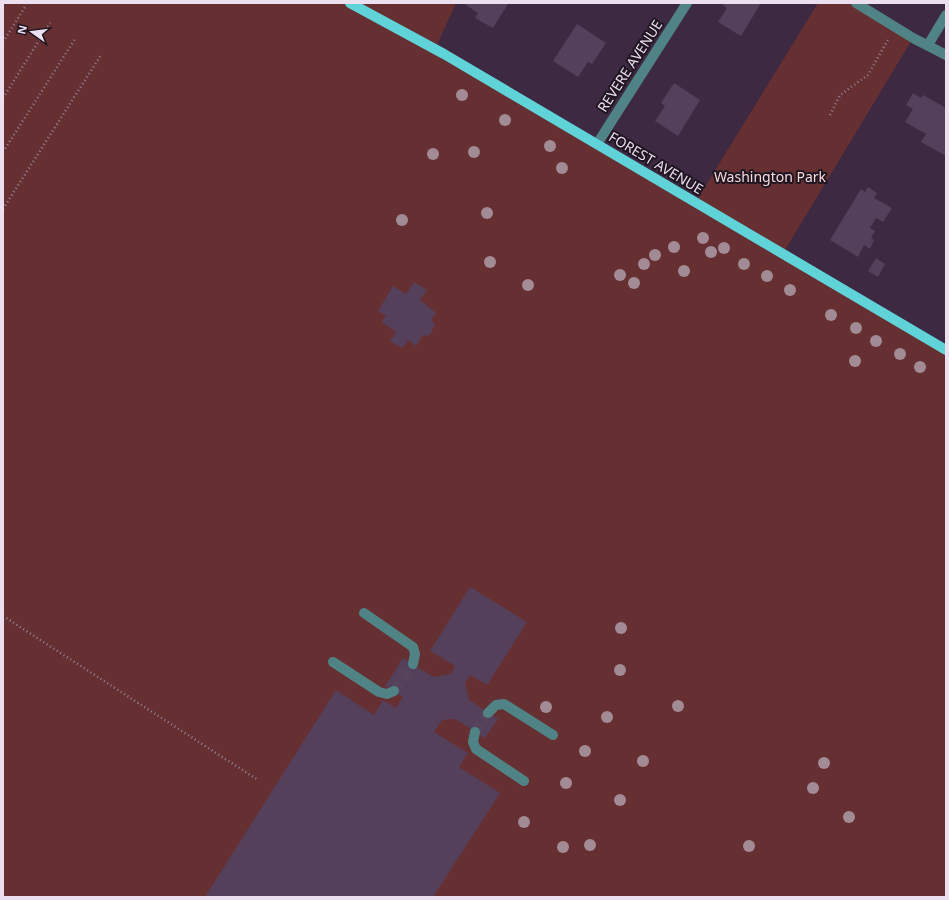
<svg xmlns="http://www.w3.org/2000/svg" width="949" height="900" font-family="'Noto Sans',sans-serif">
<rect width="100%" height="100%" fill="#3d2942"/>
<polygon fill="#662f31" points="3,3 456,3 435,49 695,203 818,3 856,3 913,38 782,255 946,350 946,897 3,897"/>
<g fill="#55405b">
<polygon points="463,3 507,3 508,4 493,28 475,18 478,13"/>
<polygon points="724,3 761,3 741,36 718,22 727,8 723,5"/>
<polygon points="577,24 606,43 592,64 588,62 578,77 553,61"/>
<polygon points="674,83 700,100 678,136 655,121 665,106 661,103"/>
<polygon points="913,93 921,98 923,95 946,108 946,156 921,142 926,134 905,122 913,109 906,105"/>
<polygon points="868,187 877,193 874,198 892,208 883,222 876,218 870,228 875,231 871,238 874,240 870,249 864,245 858,257 830,240 861,189 865,192"/>
<polygon points="876,258 885,264 878,277 868,271"/>
<polygon points="414,282 427,290 420,300 436,313 431,320 435,325 429,336 423,335 416,346 408,340 402,348 390,341 396,332 382,322 386,316 378,311 393,286 406,294"/>
<polygon points="470,587 527,622 487,685 470,675 465,683 469,700 498,719 485,738 455,719 442,720 434,732 468,753 459,767 500,793 433,897 205,897 336,690 374,715 383,700 396,708 403,697 385,686 403,658 433,677 451,674 455,666 430,651"/>
</g>
<g fill="none" stroke-linecap="round" stroke-linejoin="round">
<g stroke="#57445c" stroke-width="10" stroke-dasharray="10 5" stroke-linecap="butt">
<polyline points="394,691 413,664"/>
<polyline points="475,732 488,713"/>
</g>
<g stroke="#948398" stroke-width="2.5" stroke-dasharray="1 3" stroke-linecap="butt">
<polyline points="3,42 25,7"/>
<polyline points="3,98 50,23"/>
<polyline points="830,115 840,95 868,75 889,38"/>
<polyline points="3,152 75,39"/>
<polyline points="3,209 101,55"/>
<polyline points="3,616 258,780"/>
</g>
<g stroke="#4f8385" stroke-width="10">
<polyline points="856,3 913,38 946,55"/>
<polyline points="928,45 946,15"/>
<polyline points="597,144 687,3"/>
<polyline points="364,613 413,647 415,654 413,664"/>
<polyline points="333,662 379,692 387,694 394,691"/>
<polyline points="488,713 496,705 504,704 553,735"/>
<polyline points="475,732 473,742 476,749 524,781"/>
</g>
<polyline stroke="#60d3d8" stroke-width="10" points="350,3 444,54 946,350"/>
</g>
<g fill="#a38b96">
<circle cx="462" cy="95" r="6"/>
<circle cx="505" cy="120" r="6"/>
<circle cx="550" cy="146" r="6"/>
<circle cx="474" cy="152" r="6"/>
<circle cx="433" cy="154" r="6"/>
<circle cx="562" cy="168" r="6"/>
<circle cx="487" cy="213" r="6"/>
<circle cx="402" cy="220" r="6"/>
<circle cx="703" cy="238" r="6"/>
<circle cx="674" cy="247" r="6"/>
<circle cx="724" cy="248" r="6"/>
<circle cx="711" cy="252" r="6"/>
<circle cx="655" cy="255" r="6"/>
<circle cx="490" cy="262" r="6"/>
<circle cx="644" cy="264" r="6"/>
<circle cx="744" cy="264" r="6"/>
<circle cx="684" cy="271" r="6"/>
<circle cx="620" cy="275" r="6"/>
<circle cx="767" cy="276" r="6"/>
<circle cx="634" cy="283" r="6"/>
<circle cx="528" cy="285" r="6"/>
<circle cx="790" cy="290" r="6"/>
<circle cx="831" cy="315" r="6"/>
<circle cx="856" cy="328" r="6"/>
<circle cx="876" cy="341" r="6"/>
<circle cx="900" cy="354" r="6"/>
<circle cx="855" cy="361" r="6"/>
<circle cx="920" cy="367" r="6"/>
<circle cx="621" cy="628" r="6"/>
<circle cx="620" cy="670" r="6"/>
<circle cx="678" cy="706" r="6"/>
<circle cx="546" cy="707" r="6"/>
<circle cx="607" cy="717" r="6"/>
<circle cx="585" cy="751" r="6"/>
<circle cx="643" cy="761" r="6"/>
<circle cx="824" cy="763" r="6"/>
<circle cx="566" cy="783" r="6"/>
<circle cx="813" cy="788" r="6"/>
<circle cx="620" cy="800" r="6"/>
<circle cx="849" cy="817" r="6"/>
<circle cx="524" cy="822" r="6"/>
<circle cx="590" cy="845" r="6"/>
<circle cx="749" cy="846" r="6"/>
<circle cx="563" cy="847" r="6"/>
</g>
<g text-anchor="middle" stroke-width="4" stroke-linejoin="round" paint-order="stroke">
<g font-size="14" fill="#ecdff0" stroke="#1f1621">
<text transform="translate(630 66) rotate(-57)" y="5">REVERE AVENUE</text>
<text transform="translate(656 163) rotate(31)" y="5">FOREST AVENUE</text>
</g>
<g font-size="14" fill="#f7dbdb" stroke="#1f1621">
<text x="770" y="182">Washington Park</text>
</g>
</g>
<rect width="949" height="900" fill="none" stroke="#ecdff0" stroke-width="8"/>
<g transform="translate(32 32) rotate(284)" stroke="#1f1621" stroke-width="3" paint-order="stroke">
<path d="M0-3L7 15L0 10L-7 15Z" fill="#ecdff0"/>
<text y="-6" font-size="11" font-weight="bold" text-anchor="middle" fill="#ecdff0">N</text>
</g>
</svg>
